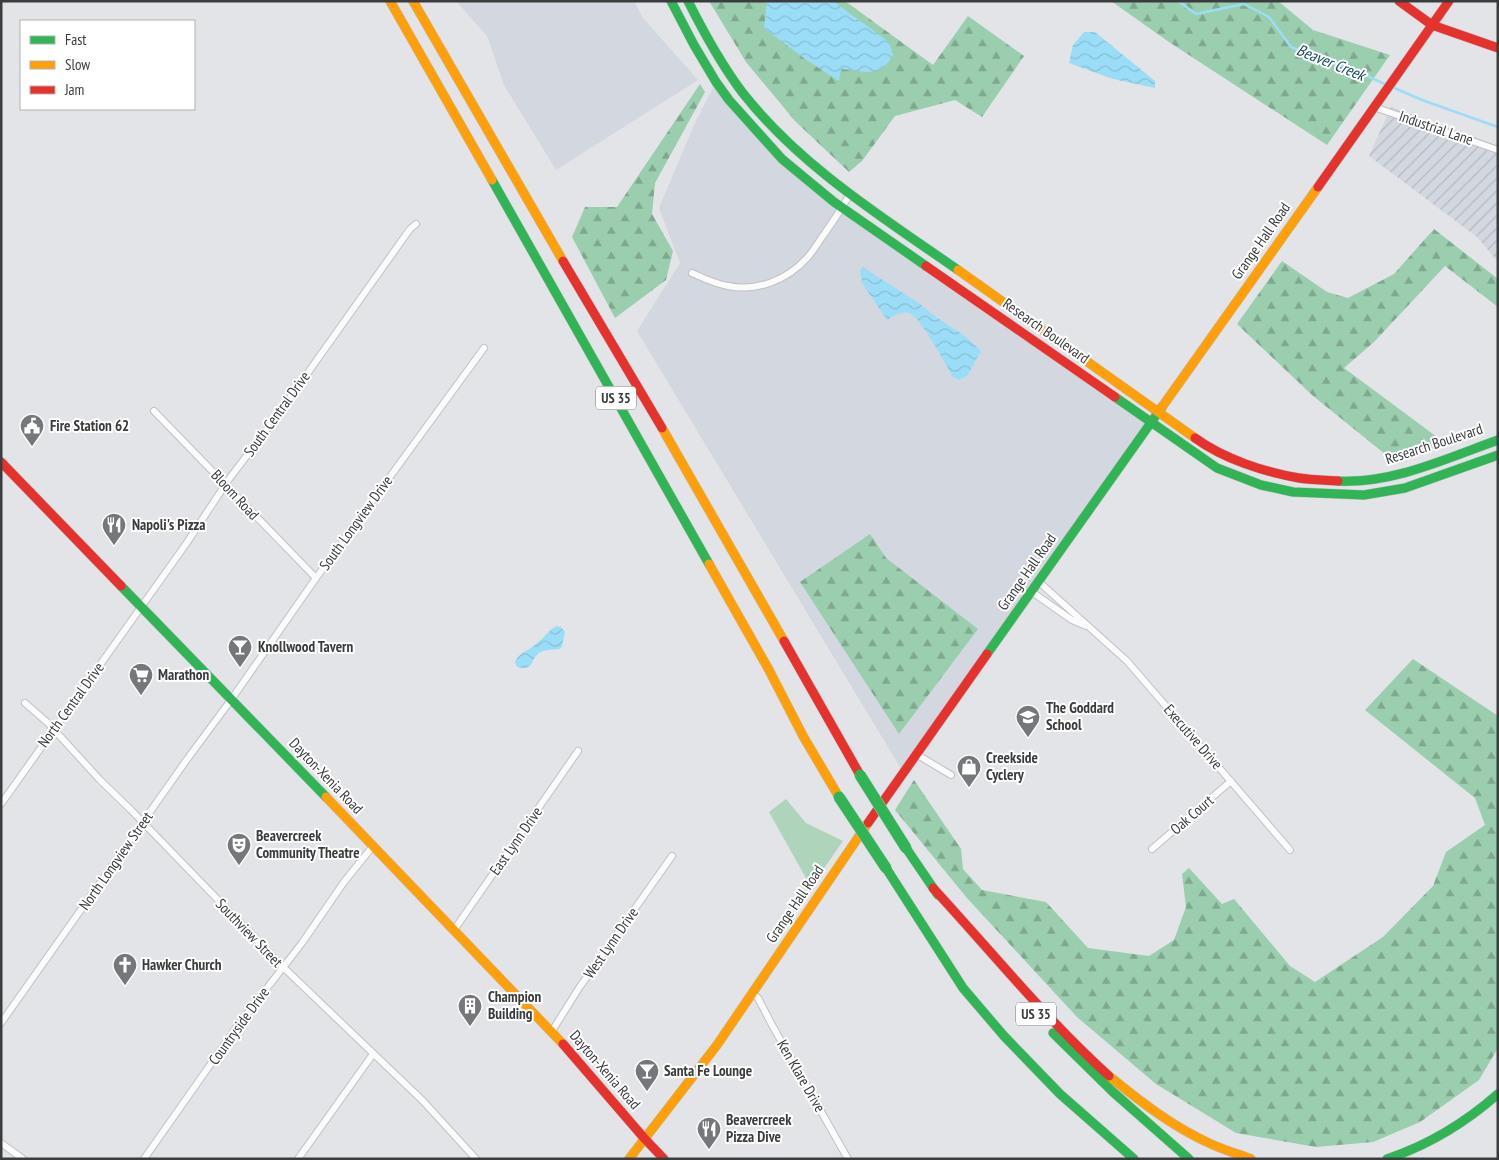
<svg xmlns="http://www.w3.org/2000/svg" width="1499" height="1160" font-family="'PT Sans Narrow',sans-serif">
<defs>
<pattern id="industrial-furrows" width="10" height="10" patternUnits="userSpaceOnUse" patternTransform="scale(1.25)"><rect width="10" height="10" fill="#d3d7df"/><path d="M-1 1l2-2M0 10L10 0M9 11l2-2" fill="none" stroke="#b6b9c0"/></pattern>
<pattern id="forest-firs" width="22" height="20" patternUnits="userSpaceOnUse" patternTransform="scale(1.25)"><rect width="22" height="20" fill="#9aceae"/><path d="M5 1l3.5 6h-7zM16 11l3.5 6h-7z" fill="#7fa88f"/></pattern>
<pattern id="water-waves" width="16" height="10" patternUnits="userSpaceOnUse" patternTransform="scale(1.25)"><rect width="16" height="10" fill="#9bddf7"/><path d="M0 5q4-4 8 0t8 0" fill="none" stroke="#86bfd5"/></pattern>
</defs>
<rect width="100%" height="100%" fill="#e2e4e8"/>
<g fill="#d3d7df">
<polygon points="456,1 634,1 643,18 698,80 556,170 504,85 487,36"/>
<polygon points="716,82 782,159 834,202 1151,422 903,772 637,331 680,263 659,208 694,125"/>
</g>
<polygon fill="url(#industrial-furrows)" points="1391,107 1498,146 1498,262 1477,237 1369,156"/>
<polygon fill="#afd4bc" points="786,799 806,823 843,841 811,887 769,812"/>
<g fill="url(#forest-firs)">
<polygon points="709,1 845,1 933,65 968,16 1024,56 982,117 955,100 895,116 862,161 849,172 795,121 746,62"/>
<polygon points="1111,1 1278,1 1313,30 1390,55 1327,145 1169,42"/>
<polygon points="700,84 705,92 655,183 652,214 673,251 666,280 615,318 572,237 585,207 617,207"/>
<polygon points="1434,229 1498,279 1498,307 1445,266 1374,342 1344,368 1445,443 1396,463 1312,395 1237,324 1282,261 1327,292 1348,298 1394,274"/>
<polygon points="870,534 886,558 978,629 899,734 800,582"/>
<polygon points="1413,659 1498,716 1498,1048 1479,1080 1420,1122 1373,1142 1316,1147 1236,1133 1156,1084 1077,1017 967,898 895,810 914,780 961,849 963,869 982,890 1046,902 1088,948 1149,956 1174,940 1186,907 1182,874 1189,868 1222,904 1234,899 1290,966 1315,982 1383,937 1433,886 1446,852 1485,825 1475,798 1365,710"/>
</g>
<g fill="url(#water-waves)">
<path d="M767 1H833L889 42 893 55C880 79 865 71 841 69L839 81 805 59 764 28Z"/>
<polygon points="1084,32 1095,32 1155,81 1155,88 1113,79 1069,63 1073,45"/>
<path d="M863 267 920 304 936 317 965 336 981 351 967 376 959 380 953 377C945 364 921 317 909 313 901 311 894 316 887 320L862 283 860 271Z"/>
<path d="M556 626 561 627 565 632 562 646 560 649C553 650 545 649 539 653 530 660 534 672 517 667L515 662C520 651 529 651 537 643 544 638 548 631 556 626Z"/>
</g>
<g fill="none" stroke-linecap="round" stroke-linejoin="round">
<g stroke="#9bddf7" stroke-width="2.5">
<polyline points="1178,1 1196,14 1244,4 1269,17 1291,47 1354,70 1387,85"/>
<polyline points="1392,87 1422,100 1498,127"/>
</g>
<defs>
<g id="street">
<polyline points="1374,107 1498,150"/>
<path d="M692 273C703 278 715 284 728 286 757 292 787 280 807 258 814 250 819 241 825 233 834 220 842 208 850 194"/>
<polyline points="154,411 316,578"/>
<polyline points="1039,582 1127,661 1290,850"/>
<polyline points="1032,592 1072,620 1086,626"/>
<polyline points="25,703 48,723 100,780 131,810 283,967 423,1101 476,1159"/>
<polyline points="916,754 951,775"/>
<polyline points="1,804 186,544 229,479 275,419 410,229 416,224"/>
<polyline points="1152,849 1231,781"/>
<polyline points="454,930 578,751"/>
<polyline points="753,994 758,998 772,1025 848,1159"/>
<polyline points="1,1023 188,758 231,700 316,578 484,348"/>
<polyline points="552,1031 579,988 672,856"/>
<polyline points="1,1143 23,1159"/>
<polyline points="144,1159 236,1028 302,943 344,882 373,846"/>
<polyline points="298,1159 373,1054"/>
</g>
<g id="fast">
<polyline points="671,1 694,45 716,82 729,100 782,159 834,202 926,266"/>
<path d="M688 1C704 33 721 64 742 92 800 166 882 217 958 270"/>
<polyline points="492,180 709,564"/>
<polyline points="1115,397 1217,468 1261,485 1293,492 1364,495 1405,488 1498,455"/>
<path d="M1338 481C1393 484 1447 458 1498 440"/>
<polyline points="121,586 326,797"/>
<polyline points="987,654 1162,407"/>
<polyline points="906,848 938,895"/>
<polyline points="886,868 963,988 1004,1036 1060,1094 1134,1159"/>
<polyline points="1053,1033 1113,1092 1189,1159"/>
<path d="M1387 1159C1429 1145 1465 1123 1498 1094"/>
</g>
<g id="slow">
<polyline points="390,1 492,180"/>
<polyline points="413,1 563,261"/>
<polyline points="958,270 1195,438"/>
<polyline points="1162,407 1318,187"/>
<polyline points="662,428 784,641"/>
<polyline points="709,564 769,670 803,736 839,797"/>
<polyline points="326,797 563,1044"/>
<path d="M1109 1076C1141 1102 1173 1127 1211 1144 1224 1150 1238 1154 1251 1159"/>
<polyline points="629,1159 717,1045 868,823"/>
</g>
<g id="jam">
<polyline points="1399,1 1432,25 1498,48"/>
<polyline points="1318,187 1449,1"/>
<polyline points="563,261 662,428"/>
<polyline points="926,266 1115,397"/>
<path d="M1195 438C1224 459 1264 472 1299 478 1312 480 1325 480 1338 481"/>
<polyline points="1,462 121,586"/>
<polyline points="784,641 860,775"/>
<polyline points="868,823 987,654"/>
<path d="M933 888C991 951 1045 1018 1109 1076"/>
<polyline points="563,1044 644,1138 664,1159"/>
</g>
</defs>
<use href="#street" stroke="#bfc1c4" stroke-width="8"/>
<use href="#fast" stroke="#bfc1c4" stroke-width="10"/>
<use href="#slow" stroke="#bfc1c4" stroke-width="10"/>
<use href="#jam" stroke="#bfc1c4" stroke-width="10"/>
<use href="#street" stroke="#fbfbfc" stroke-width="6"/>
<use href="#fast" stroke="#30b455" stroke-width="9"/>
<use href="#slow" stroke="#ff9f0a" stroke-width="9"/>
<use href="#jam" stroke="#e5322d" stroke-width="9"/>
<defs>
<g id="fast-bridge">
<polyline points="860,775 906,848"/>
<polyline points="839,797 886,868"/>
</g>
</defs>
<use href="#fast-bridge" stroke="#bfc1c4" stroke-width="12" stroke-linecap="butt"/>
<use href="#fast-bridge" stroke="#30b455" stroke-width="11"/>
</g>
<defs>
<symbol id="civic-pin" viewBox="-11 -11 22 30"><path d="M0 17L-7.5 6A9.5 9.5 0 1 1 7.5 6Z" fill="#75777a" stroke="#fff"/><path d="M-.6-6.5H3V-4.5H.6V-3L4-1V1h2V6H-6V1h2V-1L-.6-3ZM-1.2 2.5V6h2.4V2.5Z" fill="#fff"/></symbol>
<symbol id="restaurant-pin" viewBox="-11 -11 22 30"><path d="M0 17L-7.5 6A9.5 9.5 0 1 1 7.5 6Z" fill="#75777a" stroke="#fff"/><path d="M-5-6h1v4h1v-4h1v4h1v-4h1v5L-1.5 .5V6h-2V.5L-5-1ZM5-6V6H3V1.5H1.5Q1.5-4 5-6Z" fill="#fff"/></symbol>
<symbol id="bar-pin" viewBox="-11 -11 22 30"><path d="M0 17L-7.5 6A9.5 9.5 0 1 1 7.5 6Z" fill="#75777a" stroke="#fff"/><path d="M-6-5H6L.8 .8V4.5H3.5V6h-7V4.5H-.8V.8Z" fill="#fff"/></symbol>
<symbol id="supermarket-pin" viewBox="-11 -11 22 30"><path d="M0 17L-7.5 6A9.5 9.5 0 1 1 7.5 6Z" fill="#75777a" stroke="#fff"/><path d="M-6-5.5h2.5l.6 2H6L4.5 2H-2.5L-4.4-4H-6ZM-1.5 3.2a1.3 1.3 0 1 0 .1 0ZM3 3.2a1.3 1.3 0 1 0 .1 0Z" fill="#fff"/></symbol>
<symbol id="school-pin" viewBox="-11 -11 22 30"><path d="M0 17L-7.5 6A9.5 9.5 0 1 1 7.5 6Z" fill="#75777a" stroke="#fff"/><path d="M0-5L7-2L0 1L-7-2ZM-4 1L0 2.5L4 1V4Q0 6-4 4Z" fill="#fff"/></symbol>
<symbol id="shop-pin" viewBox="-11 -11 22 30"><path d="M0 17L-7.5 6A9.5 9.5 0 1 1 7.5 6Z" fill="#75777a" stroke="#fff"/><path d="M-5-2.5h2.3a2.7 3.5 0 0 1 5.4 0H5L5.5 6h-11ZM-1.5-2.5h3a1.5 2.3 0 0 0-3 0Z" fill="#fff"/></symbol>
<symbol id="theatre-pin" viewBox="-11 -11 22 30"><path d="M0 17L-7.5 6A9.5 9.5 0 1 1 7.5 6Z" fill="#75777a" stroke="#fff"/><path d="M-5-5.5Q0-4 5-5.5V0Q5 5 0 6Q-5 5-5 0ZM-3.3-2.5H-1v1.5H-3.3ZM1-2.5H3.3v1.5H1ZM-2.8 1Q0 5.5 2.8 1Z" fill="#fff"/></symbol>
<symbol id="church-pin" viewBox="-11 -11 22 30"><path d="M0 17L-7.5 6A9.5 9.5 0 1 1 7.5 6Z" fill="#75777a" stroke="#fff"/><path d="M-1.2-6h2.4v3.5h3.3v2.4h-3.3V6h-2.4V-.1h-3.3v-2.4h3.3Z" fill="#fff"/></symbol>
<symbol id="building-pin" viewBox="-11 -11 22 30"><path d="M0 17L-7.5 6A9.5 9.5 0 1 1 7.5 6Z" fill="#75777a" stroke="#fff"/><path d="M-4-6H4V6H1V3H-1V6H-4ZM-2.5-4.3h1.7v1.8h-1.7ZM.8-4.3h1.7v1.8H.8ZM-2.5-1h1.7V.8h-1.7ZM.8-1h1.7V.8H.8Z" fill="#fff"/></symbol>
</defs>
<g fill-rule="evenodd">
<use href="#civic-pin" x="18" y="412" width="28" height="38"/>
<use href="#restaurant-pin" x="100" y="511" width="28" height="38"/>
<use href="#bar-pin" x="226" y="633" width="28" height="38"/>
<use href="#supermarket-pin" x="127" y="661" width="28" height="38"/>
<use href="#school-pin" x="1014" y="703" width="28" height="38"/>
<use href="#shop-pin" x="955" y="753" width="28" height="38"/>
<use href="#theatre-pin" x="225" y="831" width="28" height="38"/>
<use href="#church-pin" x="111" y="951" width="28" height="38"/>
<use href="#building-pin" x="456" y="992" width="28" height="38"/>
<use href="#bar-pin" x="633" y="1057" width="28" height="38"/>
<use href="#restaurant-pin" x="695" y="1115" width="28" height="38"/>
</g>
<g text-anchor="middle" stroke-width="4" stroke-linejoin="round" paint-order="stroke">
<g fill="#fff" stroke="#757678" stroke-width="1">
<rect x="596" y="386.5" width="40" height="23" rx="4"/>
<rect x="1016" y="1002.5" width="40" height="23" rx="4"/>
</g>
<g font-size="14" font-weight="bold" fill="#3a3c3e">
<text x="616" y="403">US 35</text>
<text x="1036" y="1019">US 35</text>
</g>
<g font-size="15" fill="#3a3c3e" stroke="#fff">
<text transform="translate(1436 128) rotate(19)" y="5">Industrial Lane</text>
<text transform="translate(1261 241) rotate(-55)" y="5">Grange Hall Road</text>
<text transform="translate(1046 331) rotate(35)" y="5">Research Boulevard</text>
<text transform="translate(277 414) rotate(-54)" y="5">South Central Drive</text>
<text transform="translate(1434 444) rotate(-18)" y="5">Research Boulevard</text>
<text transform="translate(235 495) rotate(47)" y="5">Bloom Road</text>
<text transform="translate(356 523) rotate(-54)" y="5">South Longview Drive</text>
<text transform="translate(1027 572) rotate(-55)" y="5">Grange Hall Road</text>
<text transform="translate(71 705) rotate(-54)" y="5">North Central Drive</text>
<text transform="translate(1193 737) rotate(49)" y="5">Executive Drive</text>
<text transform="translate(326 776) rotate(46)" y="5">Dayton-Xenia Road</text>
<text transform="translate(1192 815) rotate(-41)" y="5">Oak Court</text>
<text transform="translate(516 841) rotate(-55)" y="5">East Lynn Drive</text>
<text transform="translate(116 861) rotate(-55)" y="5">North Longview Street</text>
<text transform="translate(795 904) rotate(-56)" y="5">Grange Hall Road</text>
<text transform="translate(249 933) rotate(46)" y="5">Southview Street</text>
<text transform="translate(611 943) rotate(-55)" y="5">West Lynn Drive</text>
<text transform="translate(239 1026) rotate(-54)" y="5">Countryside Drive</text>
<text transform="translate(605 1070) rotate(49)" y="5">Dayton-Xenia Road</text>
<text transform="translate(801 1076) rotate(60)" y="5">Ken Klare Drive</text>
</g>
<g font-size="15" font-weight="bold" fill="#3a3c3e" stroke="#fff" text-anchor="start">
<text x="50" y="431">Fire Station 62</text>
<text x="132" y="530">Napoli's Pizza</text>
<text x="258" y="652">Knollwood Tavern</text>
<text x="158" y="680">Marathon</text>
<text x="1046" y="713">The Goddard<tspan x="1046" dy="17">School</tspan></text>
<text x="986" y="763">Creekside<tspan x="986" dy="17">Cyclery</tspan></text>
<text x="256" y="841">Beavercreek<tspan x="256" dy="17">Community Theatre</tspan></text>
<text x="142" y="970">Hawker Church</text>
<text x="488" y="1002">Champion<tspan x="488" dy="17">Building</tspan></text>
<text x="664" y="1076">Santa Fe Lounge</text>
<text x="726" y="1125">Beavercreek<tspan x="726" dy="17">Pizza Dive</tspan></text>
</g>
<g font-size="16" font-style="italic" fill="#164d5f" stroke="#fff">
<text transform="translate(1331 62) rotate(22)" y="6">Beaver Creek</text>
</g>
</g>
<rect width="1499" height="1160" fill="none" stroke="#3a3c3e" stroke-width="5"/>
<rect x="20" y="20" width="175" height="90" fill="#ffffff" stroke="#b0b1b2"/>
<rect x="30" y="36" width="25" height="8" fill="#30b455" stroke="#b0b1b2"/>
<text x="65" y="45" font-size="15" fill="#3a3c3e">Fast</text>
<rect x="30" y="61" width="25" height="8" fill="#ff9f0a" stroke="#b0b1b2"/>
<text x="65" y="70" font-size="15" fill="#3a3c3e">Slow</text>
<rect x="30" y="86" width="25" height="8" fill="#e5322d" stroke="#b0b1b2"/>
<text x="65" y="95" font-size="15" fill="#3a3c3e">Jam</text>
</svg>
